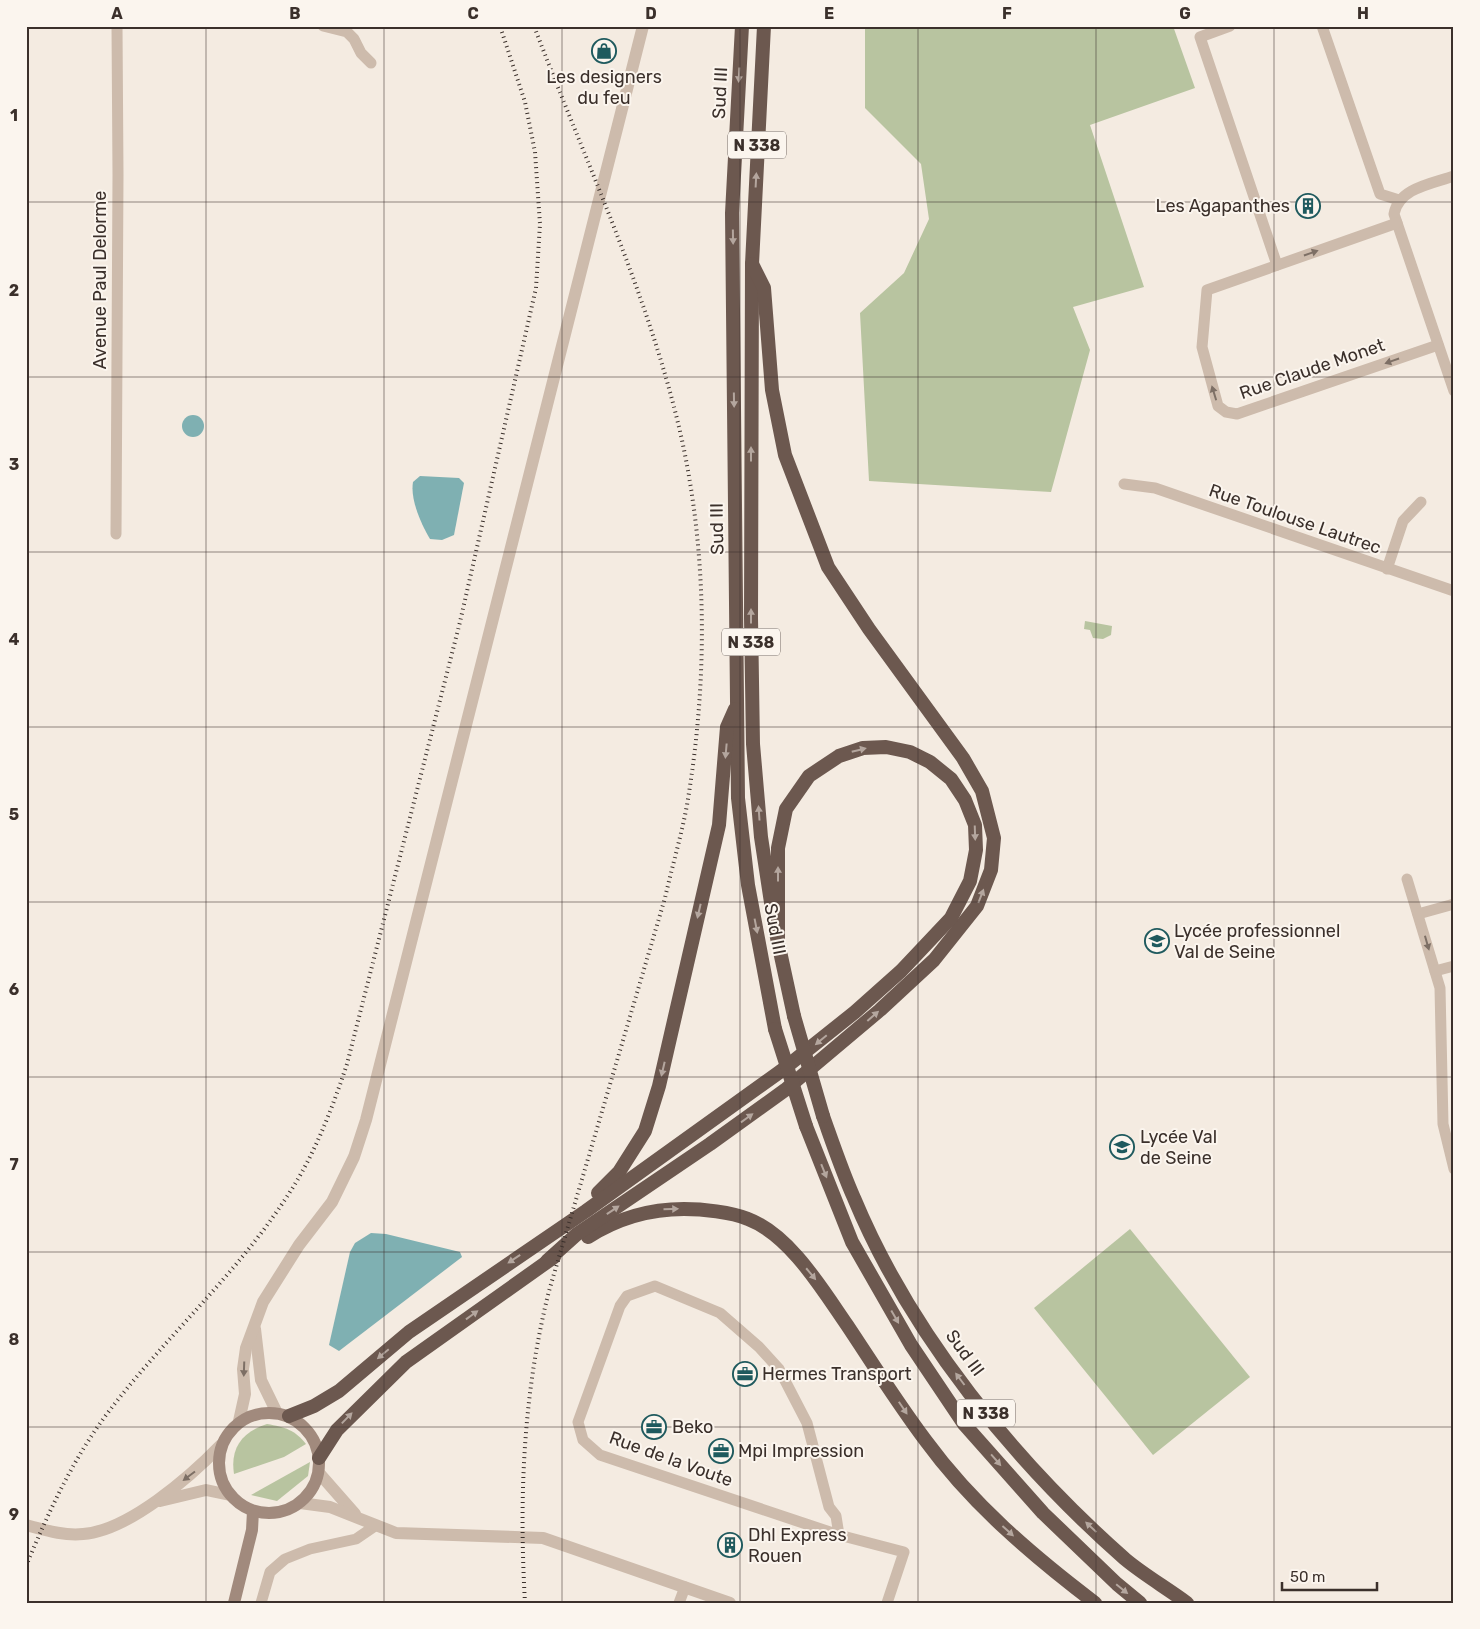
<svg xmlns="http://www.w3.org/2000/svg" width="1480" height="1629" font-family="Rubik,sans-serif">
<rect width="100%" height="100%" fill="#f4ebe1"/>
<g fill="#b8c4a0">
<polygon points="865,26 1173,26 1195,88 1090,125 1144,287 1073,307 1090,350 1051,492 869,481 860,313 904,273 929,219 921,164 865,108"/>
<polygon points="1085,621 1112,626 1111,635 1103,639 1093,638 1090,630 1084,629"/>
<polygon points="1130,1229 1250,1377 1153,1455 1034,1308"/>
<path d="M267 1424C285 1427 295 1430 306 1444L284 1457 234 1474C230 1448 242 1432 267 1424Z"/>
<polygon points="310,1462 308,1476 277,1501 251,1495"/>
</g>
<g fill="#7fb0b2">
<circle cx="193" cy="426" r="11"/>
<path d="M420 476 459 478 464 483 454 535 442 540 430 539C421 524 410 499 413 482Z"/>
<polygon points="371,1233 386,1234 460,1252 462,1257 339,1351 329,1345 350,1252 355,1243"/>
</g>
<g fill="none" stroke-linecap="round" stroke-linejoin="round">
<g stroke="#cdbbac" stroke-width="11">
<polyline points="323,26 347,32 354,39 361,53 371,63"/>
<polyline points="1230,26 1200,37 1277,265"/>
<polyline points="1322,26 1380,194 1399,200"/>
<path d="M1454 176C1431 184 1399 188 1394 214L1454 391"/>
<polyline points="1397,223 1207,290 1202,347 1218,406 1226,412 1237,414 1438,345"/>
<polyline points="1124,484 1155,488 1454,591"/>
<polyline points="116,534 118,175 117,26"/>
<polyline points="1387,569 1403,521 1421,502"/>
<polyline points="1407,879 1440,988 1443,1124 1454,1169"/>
<polyline points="1418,914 1454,904"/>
<polyline points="1435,971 1454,966"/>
<polyline points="839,1535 836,1516 829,1507 807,1423 779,1369 759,1347 720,1313 655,1286 627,1296 620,1306 578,1422 583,1440 600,1455 839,1535 904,1552 887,1603"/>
<polyline points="261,1603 270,1572 285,1559 310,1549 356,1539 375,1526"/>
<polyline points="679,1603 685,1587"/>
</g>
<g stroke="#cdbbac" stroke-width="12">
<polyline points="255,1329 261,1380 277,1413"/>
<polyline points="239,1421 245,1394 243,1369 246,1348 263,1302 299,1245 332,1202 354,1157 366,1120 643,26"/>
<polyline points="319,1473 355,1514"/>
<polyline points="160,1501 206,1490 230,1495"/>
<polyline points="300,1503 330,1507 396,1533 543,1538 730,1603"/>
<path d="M26 1525C45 1530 64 1536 83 1534 128 1531 190 1477 221 1445"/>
</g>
<g stroke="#a18a7d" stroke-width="12">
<circle cx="269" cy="1463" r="50"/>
<polyline points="234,1603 252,1530 253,1511"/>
</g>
<g stroke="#6c584f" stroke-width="14">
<polyline points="742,26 732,213 738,798 748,885 775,1029"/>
<polyline points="764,26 752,264 751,618 753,744 761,837 772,909"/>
<polyline points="776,933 794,1016"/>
<path d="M823 1116C833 1144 842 1171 854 1198 911 1335 1015 1462 1125 1559 1144 1575 1167 1588 1187 1603"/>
<polyline points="806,1126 852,1242 911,1345 964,1424 1043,1513 1117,1584 1140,1603"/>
<polyline points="598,1193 619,1172 645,1131 659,1086 719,825 727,727 735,709"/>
<path d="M588 1237C618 1218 649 1209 684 1209 702 1209 731 1212 748 1219 790 1235 822 1289 847 1325 873 1364 898 1404 926 1441 972 1504 1033 1556 1095 1603"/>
<polyline points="547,1261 577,1234 710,1144 785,1090 880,1010 934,960 977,906 991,870 994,838 982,791 963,758 869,629 828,567 785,455 772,390 764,288 752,264"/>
<polyline points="289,1416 314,1406 339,1391 409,1332 586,1211 781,1071 855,1012 901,971 951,918 970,881 976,850 975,825 965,800 951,779 930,762 910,752 886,747 863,748 839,756 809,776 786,809 778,848 778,940"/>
<polyline points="319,1458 337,1430 406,1362 554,1257"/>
</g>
<g stroke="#3b302b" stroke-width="4" stroke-dasharray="1 4" stroke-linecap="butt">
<path d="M26 1566C47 1516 69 1467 101 1422 157 1345 231 1281 284 1201 313 1159 331 1112 347 1064L460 622 536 288 540 224 535 152 525 102 500 26"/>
<path d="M525 1603C519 1497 523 1394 549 1291L665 898C672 867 681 837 687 805 708 680 708 551 679 427 646 289 584 158 534 26"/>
</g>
<g stroke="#6c584f" stroke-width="14">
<polyline points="794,1016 823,1116"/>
<polyline points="775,1029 806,1126"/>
</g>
</g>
<defs><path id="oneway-solid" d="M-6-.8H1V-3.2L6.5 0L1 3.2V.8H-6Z" transform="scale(1.25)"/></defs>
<g fill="#b4a69e">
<use href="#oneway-solid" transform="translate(739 75) rotate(93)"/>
<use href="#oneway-solid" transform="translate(756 180) rotate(-87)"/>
<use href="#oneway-solid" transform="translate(733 237) rotate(89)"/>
<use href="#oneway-solid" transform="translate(734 400) rotate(89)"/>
<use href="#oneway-solid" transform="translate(751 454) rotate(-90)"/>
<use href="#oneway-solid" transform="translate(751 616) rotate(-90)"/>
<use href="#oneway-solid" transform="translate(859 750) rotate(-14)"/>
<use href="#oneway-solid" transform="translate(726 751) rotate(95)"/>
<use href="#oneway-solid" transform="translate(759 813) rotate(-94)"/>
<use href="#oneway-solid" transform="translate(975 833) rotate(88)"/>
<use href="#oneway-solid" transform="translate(778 874) rotate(-90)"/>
<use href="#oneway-solid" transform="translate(981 896) rotate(-69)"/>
<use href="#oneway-solid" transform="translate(699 911) rotate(103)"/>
<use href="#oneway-solid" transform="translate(756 926) rotate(79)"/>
<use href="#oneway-solid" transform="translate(873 1016) rotate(-41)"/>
<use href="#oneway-solid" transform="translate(821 1040) rotate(140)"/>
<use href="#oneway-solid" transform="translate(663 1069) rotate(103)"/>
<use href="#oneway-solid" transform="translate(747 1118) rotate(-36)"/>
<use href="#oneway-solid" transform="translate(824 1171) rotate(68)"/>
<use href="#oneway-solid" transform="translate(671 1209) rotate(-1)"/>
<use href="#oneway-solid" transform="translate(613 1210) rotate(-34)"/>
<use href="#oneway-solid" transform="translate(514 1259) rotate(146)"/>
<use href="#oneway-solid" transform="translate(811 1274) rotate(50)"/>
<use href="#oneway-solid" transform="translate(472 1315) rotate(-36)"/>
<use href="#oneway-solid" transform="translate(895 1317) rotate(60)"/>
<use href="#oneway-solid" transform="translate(383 1354) rotate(140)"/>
<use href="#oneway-solid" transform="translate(960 1379) rotate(-127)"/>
<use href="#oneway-solid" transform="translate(903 1408) rotate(56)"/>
<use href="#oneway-solid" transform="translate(347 1418) rotate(-46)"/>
<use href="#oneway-solid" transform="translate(996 1460) rotate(49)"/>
<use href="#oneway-solid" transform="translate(1091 1527) rotate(-137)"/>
<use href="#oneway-solid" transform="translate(1008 1531) rotate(42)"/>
<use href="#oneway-solid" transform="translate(1122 1589) rotate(39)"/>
</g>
<g fill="#7d6f65">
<use href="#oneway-solid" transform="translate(1311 253) rotate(-19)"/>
<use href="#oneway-solid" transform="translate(1392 361) rotate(161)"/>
<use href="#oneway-solid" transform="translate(1214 393) rotate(-107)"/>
<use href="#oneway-solid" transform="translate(1427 943) rotate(74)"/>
<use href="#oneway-solid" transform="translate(244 1369) rotate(92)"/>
<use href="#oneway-solid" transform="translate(189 1476) rotate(143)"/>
</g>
<path fill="none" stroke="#3b302b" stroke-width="1" stroke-opacity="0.55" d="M206 26V1603M384 26V1603M562 26V1603M740 26V1603M918 26V1603M1096 26V1603M1274 26V1603M26 202H1454M26 377H1454M26 552H1454M26 727H1454M26 902H1454M26 1077H1454M26 1252H1454M26 1427H1454"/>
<defs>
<symbol id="shop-ring" viewBox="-11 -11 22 22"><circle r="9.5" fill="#fbf5ee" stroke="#1f5a5e" stroke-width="1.5"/><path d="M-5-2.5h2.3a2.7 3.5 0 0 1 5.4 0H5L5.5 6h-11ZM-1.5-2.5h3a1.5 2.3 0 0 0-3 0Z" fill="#1f5a5e"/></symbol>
<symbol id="building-ring" viewBox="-11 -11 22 22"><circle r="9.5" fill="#fbf5ee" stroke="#1f5a5e" stroke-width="1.5"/><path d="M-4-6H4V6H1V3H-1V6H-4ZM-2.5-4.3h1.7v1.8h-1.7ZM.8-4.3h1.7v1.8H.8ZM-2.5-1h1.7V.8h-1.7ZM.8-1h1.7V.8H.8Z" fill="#1f5a5e"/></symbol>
<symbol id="school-ring" viewBox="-11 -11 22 22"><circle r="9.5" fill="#fbf5ee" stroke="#1f5a5e" stroke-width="1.5"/><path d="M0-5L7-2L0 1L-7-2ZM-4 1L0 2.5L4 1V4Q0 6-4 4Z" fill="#1f5a5e"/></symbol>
<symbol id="office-ring" viewBox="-11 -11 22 22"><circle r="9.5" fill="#fbf5ee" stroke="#1f5a5e" stroke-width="1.5"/><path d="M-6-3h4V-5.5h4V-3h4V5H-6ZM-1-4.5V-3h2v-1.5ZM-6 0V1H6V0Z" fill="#1f5a5e"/></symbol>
</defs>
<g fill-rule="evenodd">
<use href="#shop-ring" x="590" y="37" width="28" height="28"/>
<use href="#building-ring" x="1294" y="192" width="28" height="28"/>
<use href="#school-ring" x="1143" y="927" width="28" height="28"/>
<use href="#school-ring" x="1108" y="1133" width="28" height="28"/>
<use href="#office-ring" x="731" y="1360" width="28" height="28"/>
<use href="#office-ring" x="640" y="1413" width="28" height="28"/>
<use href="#office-ring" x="707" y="1437" width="28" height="28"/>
<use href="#building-ring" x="716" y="1531" width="28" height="28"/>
</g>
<g text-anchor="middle" stroke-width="4" stroke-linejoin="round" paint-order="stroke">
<g fill="#fbf5ee" stroke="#756b66" stroke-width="1">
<rect x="728" y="131.5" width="58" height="27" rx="4"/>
<rect x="722" y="628.5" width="58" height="27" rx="4"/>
<rect x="957" y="1399.5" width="58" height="27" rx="4"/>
</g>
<g font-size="16" font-weight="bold" fill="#3b302b">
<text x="757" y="151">N 338</text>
<text x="751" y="648">N 338</text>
<text x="986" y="1419">N 338</text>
</g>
<g font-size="18" fill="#3b302b" stroke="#fbf5ee" text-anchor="start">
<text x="604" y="83" text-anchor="middle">Les designers<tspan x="604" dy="21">du feu</tspan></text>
<text x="1290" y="212" text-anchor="end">Les Agapanthes</text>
<text x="1174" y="937">Lycée professionnel<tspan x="1174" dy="21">Val de Seine</tspan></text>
<text x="1140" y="1143">Lycée Val<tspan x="1140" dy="21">de Seine</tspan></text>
<text x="762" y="1380">Hermes Transport</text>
<text x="672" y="1433">Beko</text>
<text x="738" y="1457">Mpi Impression</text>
<text x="748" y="1541">Dhl Express<tspan x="748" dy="21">Rouen</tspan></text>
</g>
<g font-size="18" fill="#3b302b" stroke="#fbf5ee">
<text transform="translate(720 93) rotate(-87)" y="6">Sud III</text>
<text transform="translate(100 280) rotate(-90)" y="6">Avenue Paul Delorme</text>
<text transform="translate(1312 369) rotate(-19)" y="6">Rue Claude Monet</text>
<text transform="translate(1295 519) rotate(19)" y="6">Rue Toulouse Lautrec</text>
<text transform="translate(717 529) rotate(-91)" y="6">Sud III</text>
<text transform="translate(775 929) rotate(79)" y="6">Sud III</text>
<text transform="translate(965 1353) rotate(54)" y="6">Sud III</text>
<text transform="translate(671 1459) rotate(20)" y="6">Rue de la Voute</text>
</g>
</g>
<rect width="1480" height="1629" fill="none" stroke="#fbf5ee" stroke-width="55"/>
<path d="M1282 1582v8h95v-8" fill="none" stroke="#3b302b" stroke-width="2.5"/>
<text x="1290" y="1582" font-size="15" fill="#3b302b" stroke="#fbf5ee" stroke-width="4" paint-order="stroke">50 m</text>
<rect x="28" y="28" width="1424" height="1574" fill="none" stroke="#3b302b" stroke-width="2"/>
<g font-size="16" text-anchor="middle" font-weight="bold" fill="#3b302b">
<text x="117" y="19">A</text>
<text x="295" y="19">B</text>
<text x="473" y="19">C</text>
<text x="651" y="19">D</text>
<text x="829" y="19">E</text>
<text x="1007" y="19">F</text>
<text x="1185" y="19">G</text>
<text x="1363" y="19">H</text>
<text x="14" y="121">1</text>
<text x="14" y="296">2</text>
<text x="14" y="470">3</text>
<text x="14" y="645">4</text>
<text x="14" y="820">5</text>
<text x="14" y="995">6</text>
<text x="14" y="1170">7</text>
<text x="14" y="1345">8</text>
<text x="14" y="1520">9</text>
</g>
</svg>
